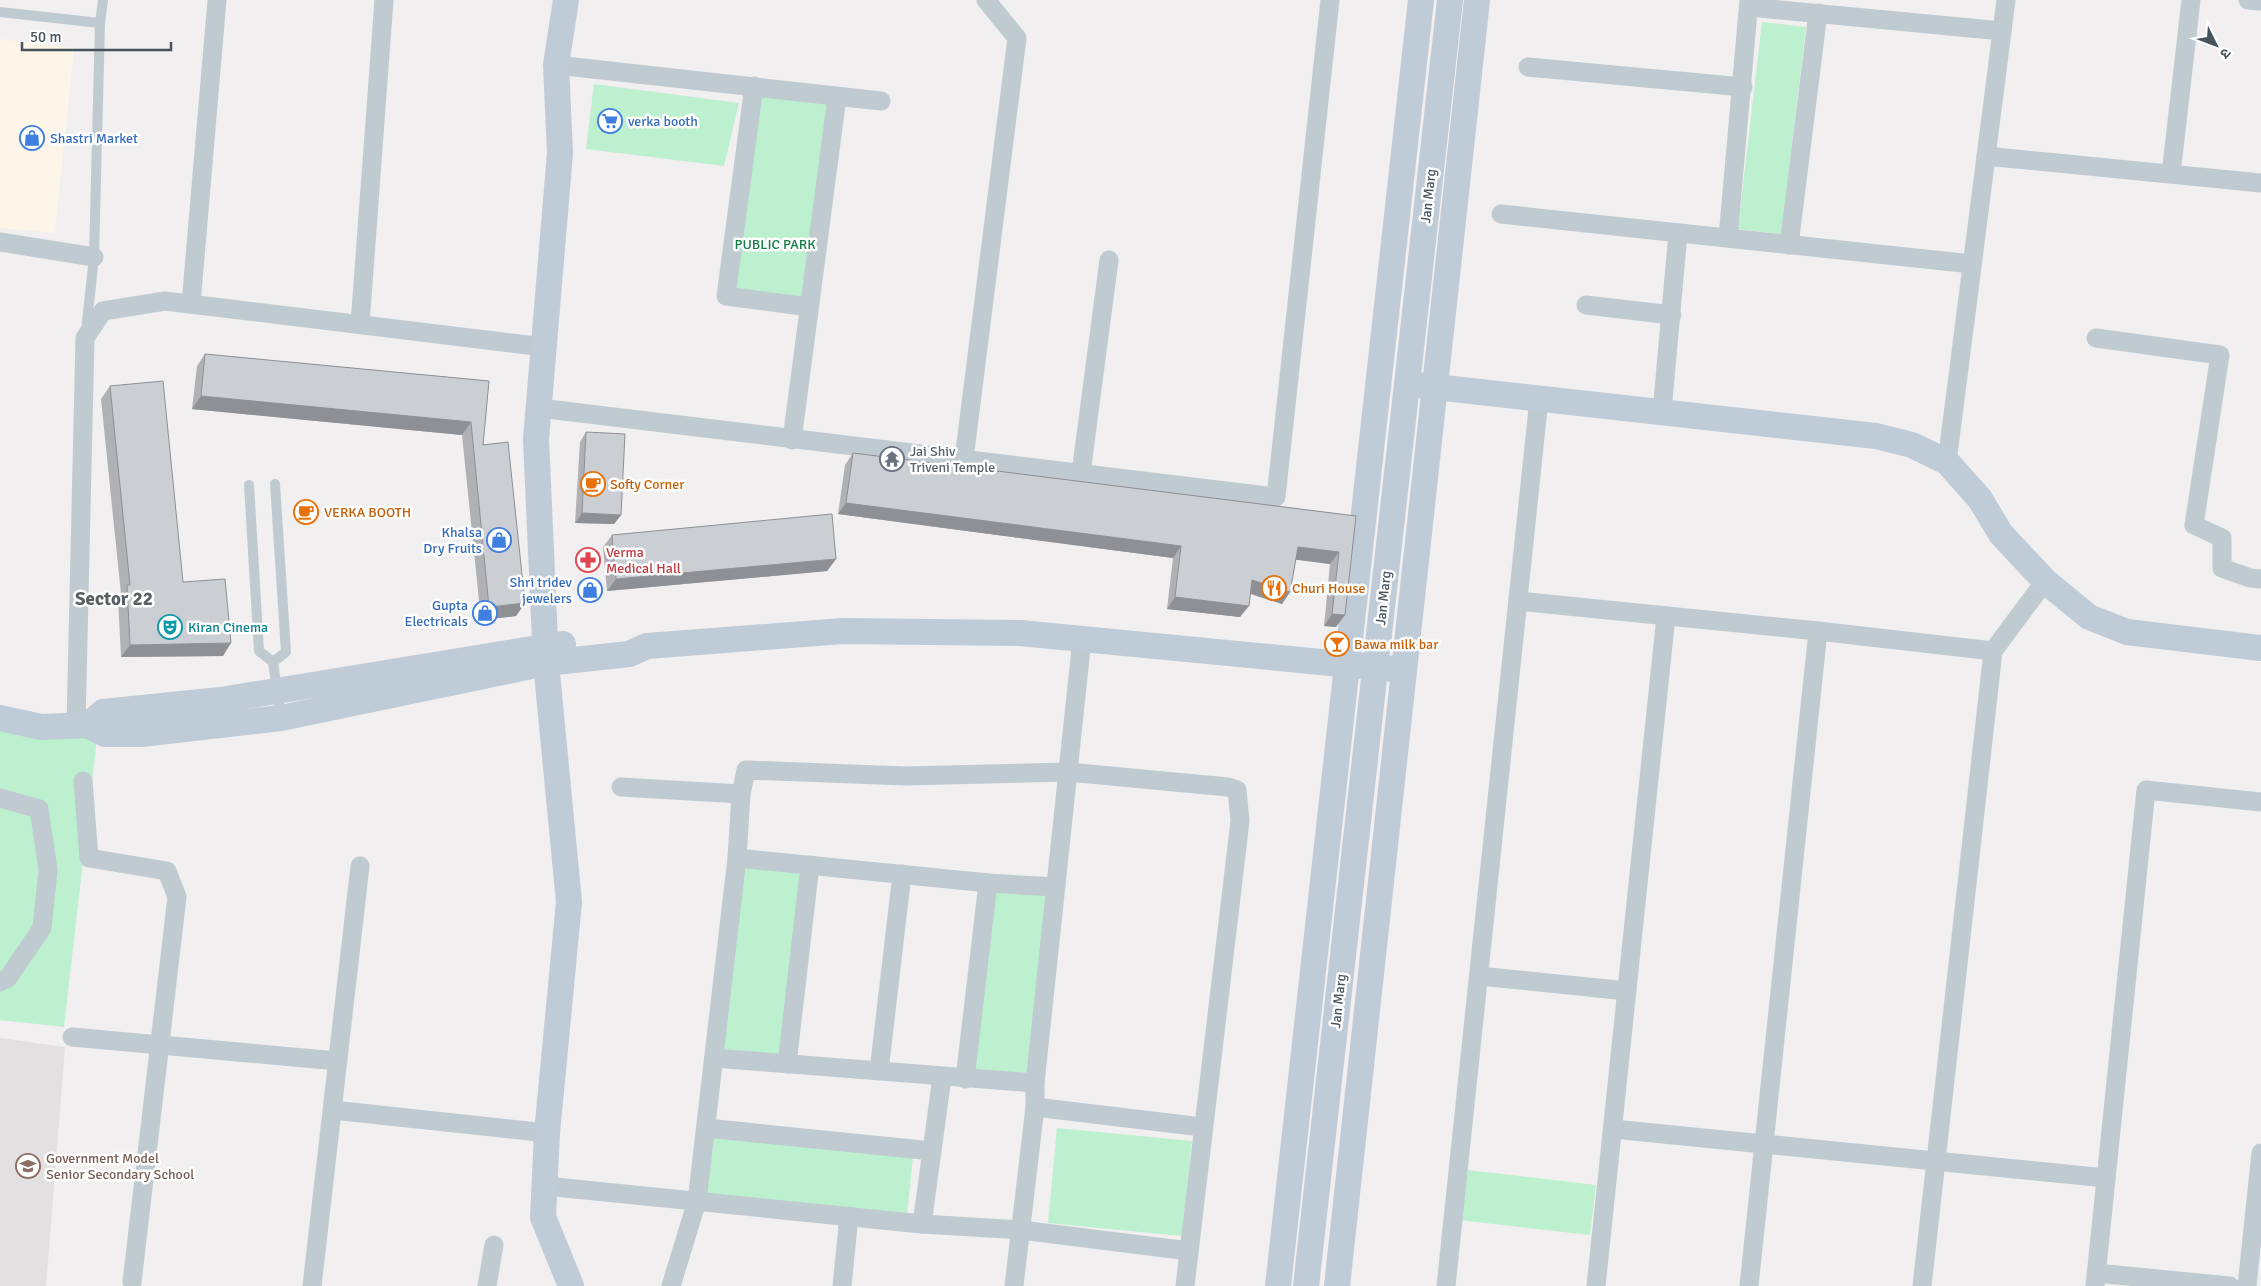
<svg xmlns="http://www.w3.org/2000/svg" width="2261" height="1286" font-family="Signika,'Noto Sans Devanagari',sans-serif">
<rect width="100%" height="100%" fill="#f1efef"/>
<polygon fill="#fcf5e8" points="0,39 74,48 55,233 0,228"/>
<polygon fill="#e2e0e1" points="0,1038 65,1047 46,1286 0,1286"/>
<g fill="#bcf0ce">
<polygon points="1762,22 1806,27 1781,234 1738,229"/>
<polygon points="594,84 739,103 724,166 586,149"/>
<polygon points="754,86 837,97 809,307 726,296"/>
<polygon points="0,727 97,738 64,1027 0,1020"/>
<polygon points="743,864 803,871 781,1056 722,1049"/>
<polygon points="993,889 1060,896 1040,1079 973,1072"/>
<polygon points="1057,1128 1192,1141 1182,1236 1048,1223"/>
<polygon points="710,1135 913,1156 907,1215 703,1194"/>
<polygon points="1468,1170 1596,1185 1590,1235 1459,1220"/>
</g>
<g fill="none" stroke-linecap="round" stroke-linejoin="round">
<g stroke="#bfcad1" stroke-width="10">
<polyline points="0,12 100,23"/>
<polyline points="86,331 94,257 100,23 103,0"/>
<polyline points="249,485 259,651 273,662 281,718"/>
<polyline points="273,662 286,652 275,484"/>
</g>
<g stroke="#bfcad1" stroke-width="19">
<polyline points="2248,0 2261,1"/>
<polyline points="1749,7 2002,31"/>
<polyline points="556,65 881,101"/>
<polyline points="1528,67 1743,87"/>
<polyline points="754,86 726,296 809,307"/>
<polyline points="1986,156 2261,183"/>
<polyline points="2171,174 2191,0"/>
<polyline points="1501,214 1972,264"/>
<polyline points="1728,238 1749,0"/>
<polyline points="0,242 94,257"/>
<polyline points="1789,245 1818,13"/>
<polyline points="191,304 217,0"/>
<polyline points="1586,305 1672,315"/>
<polyline points="360,324 384,0"/>
<polyline points="2096,338 2220,355 2194,525 2222,538 2222,568 2250,578 2261,579"/>
<polyline points="539,408 1276,497 1330,0"/>
<polyline points="1662,412 1678,233"/>
<polyline points="792,440 837,97"/>
<polyline points="964,459 1017,38 986,0"/>
<polyline points="1947,462 2006,0"/>
<polyline points="1081,473 1109,260"/>
<polyline points="1518,601 1818,631 1993,651"/>
<polyline points="76,725 85,338 103,311 165,301 544,347"/>
<polyline points="83,781 89,858 167,871 177,897 132,1282"/>
<polyline points="621,787 741,794 746,770 905,776 1068,772 1228,787 1237,790 1240,821 1185,1286"/>
<polyline points="0,798 39,809 48,870 42,928 8,978 0,982"/>
<polyline points="737,858 988,883 1056,887"/>
<polyline points="1479,976 1627,991"/>
<polyline points="72,1037 338,1061"/>
<polyline points="714,1058 1035,1083"/>
<polyline points="787,1064 810,865"/>
<polyline points="879,1071 902,874"/>
<polyline points="965,1079 988,883"/>
<polyline points="1035,1107 1202,1127"/>
<polyline points="333,1110 547,1133"/>
<polyline points="706,1128 932,1151"/>
<polyline points="1613,1129 2106,1178"/>
<polyline points="545,1186 922,1224 1021,1230 1189,1251"/>
<polyline points="922,1224 942,1077"/>
<polyline points="2096,1273 2230,1286"/>
<polyline points="312,1286 360,866"/>
<polyline points="487,1286 494,1245"/>
<polyline points="671,1286 697,1201 737,858 741,794"/>
<polyline points="842,1286 849,1216"/>
<polyline points="1014,1286 1035,1107 1035,1083 1082,639"/>
<polyline points="1446,1286 1539,399"/>
<polyline points="1596,1286 1666,616"/>
<polyline points="1749,1286 1818,631"/>
<polyline points="1922,1286 1993,651 2045,581"/>
<polyline points="2095,1286 2146,790 2261,802"/>
<polyline points="2247,1286 2261,1153"/>
</g>
<g stroke="#bfcbd6" stroke-width="26">
<polyline points="566,0 556,65 560,153 536,439 546,663 569,902 547,1133 543,1217 571,1286"/>
<polyline points="1417,385 1876,436 1912,445 1947,462 1980,499 2001,534 2045,581 2089,617 2127,632 2261,648"/>
<polyline points="0,718 41,727 88,725 105,734 141,734 281,718 546,663 629,654 647,646 843,631 1020,633 1404,670"/>
<polyline points="88,725 103,712 221,700 563,644"/>
<polyline points="1278,1286 1421,0"/>
<polyline points="1306,1286 1450,0"/>
<polyline points="1337,1286 1477,0"/>
</g>
</g>
<g fill="#afb1b5">
<polygon points="205,354 489,381 483,445 525,603 516,616 481,620 462,435 192,409 197,366"/>
<polygon points="110,386 183,582 223,656 121,657 118,598 121,594 101,399"/>
<polygon points="586,432 621,515 614,524 575,523 580,442"/>
<polygon points="853,453 1356,516 1336,627 1324,626 1330,564 1296,559 1290,592 1282,604 1250,594 1240,617 1167,609 1173,558 838,514 845,465"/>
<polygon points="612,535 836,559 827,571 607,591 603,547"/>
</g>
<g fill="#8e9094">
<polygon points="201,396 471,422 462,435 192,409"/>
<polygon points="846,503 1181,546 1173,558 838,514"/>
<polygon points="582,513 621,515 614,524 575,523"/>
<polygon points="1298,547 1339,552 1330,564 1290,559"/>
<polygon points="836,559 827,571 607,591 616,579"/>
<polygon points="1252,580 1290,592 1282,604 1243,591"/>
<polygon points="1175,597 1249,606 1240,617 1167,609"/>
<polygon points="525,603 516,616 481,620 489,607"/>
<polygon points="1332,614 1345,615 1336,627 1324,626"/>
<polygon points="231,643 223,656 121,657 130,645"/>
</g>
<g fill="#cbced3" stroke="#8e9094">
<polygon points="205,354 489,381 483,445 508,442 525,603 489,607 471,422 201,396"/>
<polygon points="163,381 183,582 225,579 231,643 130,645 127,585 130,585 110,386"/>
<polygon points="586,432 625,434 621,515 582,513"/>
<polygon points="853,453 1356,516 1345,615 1332,614 1339,552 1298,547 1290,592 1252,580 1249,606 1175,597 1181,546 846,503"/>
<polygon points="832,514 836,559 616,579 612,535"/>
</g>
<defs>
<symbol id="supermarket-ring" viewBox="-11 -11 22 22"><circle r="9.5" fill="#fff" stroke="#3f7fe0" stroke-width="1.5"/><path d="M-6-5.5h2.5l.6 2H6L4.5 2H-2.5L-4.4-4H-6ZM-1.5 3.2a1.3 1.3 0 1 0 .1 0ZM3 3.2a1.3 1.3 0 1 0 .1 0Z" fill="#3f7fe0"/></symbol>
<symbol id="shop-ring" viewBox="-11 -11 22 22"><circle r="9.5" fill="#fff" stroke="#3f7fe0" stroke-width="1.5"/><path d="M-5-2.5h2.3a2.7 3.5 0 0 1 5.4 0H5L5.5 6h-11ZM-1.5-2.5h3a1.5 2.3 0 0 0-3 0Z" fill="#3f7fe0"/></symbol>
<symbol id="temple-ring" viewBox="-11 -11 22 22"><circle r="9.5" fill="#fff" stroke="#6b7280" stroke-width="1.5"/><path d="M0-6L5-2H3V0L6.5 2.5H4V6H1.5V3h-3V6H-4V2.5H-6.5L-3 0V-2H-5Z" fill="#6b7280"/></symbol>
<symbol id="cafe-ring" viewBox="-11 -11 22 22"><circle r="9.5" fill="#fff" stroke="#e8710a" stroke-width="1.5"/><path d="M-5.5-4.5H6V0H3Q3 3.5 0 3.5H-2.5Q-5.5 3.5-5.5 0ZM3-3.2v2h1.7v-2ZM-6 4.5H4V6H-6Z" fill="#e8710a"/></symbol>
<symbol id="pharmacy-ring" viewBox="-11 -11 22 22"><circle r="9.5" fill="#fff" stroke="#e0444e" stroke-width="1.5"/><path d="M-2-6h4v4h4v4h-4v4h-4v-4h-4v-4h4Z" fill="#e0444e"/></symbol>
<symbol id="restaurant-ring" viewBox="-11 -11 22 22"><circle r="9.5" fill="#fff" stroke="#e8710a" stroke-width="1.5"/><path d="M-5-6h1v4h1v-4h1v4h1v-4h1v5L-1.5 .5V6h-2V.5L-5-1ZM5-6V6H3V1.5H1.5Q1.5-4 5-6Z" fill="#e8710a"/></symbol>
<symbol id="theatre-ring" viewBox="-11 -11 22 22"><circle r="9.5" fill="#fff" stroke="#0f9aa8" stroke-width="1.5"/><path d="M-5-5.5Q0-4 5-5.5V0Q5 5 0 6Q-5 5-5 0ZM-3.3-2.5H-1v1.5H-3.3ZM1-2.5H3.3v1.5H1ZM-2.8 1Q0 5.5 2.8 1Z" fill="#0f9aa8"/></symbol>
<symbol id="bar-ring" viewBox="-11 -11 22 22"><circle r="9.5" fill="#fff" stroke="#e8710a" stroke-width="1.5"/><path d="M-6-5H6L.8 .8V4.5H3.5V6h-7V4.5H-.8V.8Z" fill="#e8710a"/></symbol>
<symbol id="school-ring" viewBox="-11 -11 22 22"><circle r="9.5" fill="#fff" stroke="#8d6e63" stroke-width="1.5"/><path d="M0-5L7-2L0 1L-7-2ZM-4 1L0 2.5L4 1V4Q0 6-4 4Z" fill="#8d6e63"/></symbol>
</defs>
<g fill-rule="evenodd">
<use href="#supermarket-ring" x="596" y="107" width="28" height="28"/>
<use href="#shop-ring" x="18" y="124" width="28" height="28"/>
<use href="#temple-ring" x="878" y="445" width="28" height="28"/>
<use href="#cafe-ring" x="579" y="470" width="28" height="28"/>
<use href="#cafe-ring" x="292" y="498" width="28" height="28"/>
<use href="#shop-ring" x="485" y="526" width="28" height="28"/>
<use href="#pharmacy-ring" x="574" y="546" width="28" height="28"/>
<use href="#restaurant-ring" x="1260" y="574" width="28" height="28"/>
<use href="#shop-ring" x="576" y="576" width="28" height="28"/>
<use href="#shop-ring" x="471" y="599" width="28" height="28"/>
<use href="#theatre-ring" x="156" y="613" width="28" height="28"/>
<use href="#bar-ring" x="1323" y="630" width="28" height="28"/>
<use href="#school-ring" x="14" y="1152" width="28" height="28"/>
</g>
<g text-anchor="middle" stroke-width="5" stroke-linejoin="round" paint-order="stroke">
<g font-size="14" fill="#366cbe" stroke="#fff" text-anchor="end">
<text x="628" y="126" text-anchor="start">verka booth</text>
<text x="50" y="143" text-anchor="start">Shastri Market</text>
<text x="482" y="537">Khalsa<tspan x="482" dy="16">Dry Fruits</tspan></text>
<text x="572" y="587">Shri tridev<tspan x="572" dy="16">jewelers</tspan></text>
<text x="468" y="610">Gupta<tspan x="468" dy="16">Electricals</tspan></text>
</g>
<g font-size="14" fill="#46535d" stroke="#fff">
<text transform="translate(1428 196) rotate(-84)" y="5">Jan Marg</text>
<text transform="translate(1383 598) rotate(-84)" y="5">Jan Marg</text>
<text transform="translate(1338 1001) rotate(-84)" y="5">Jan Marg</text>
</g>
<g font-size="14" fill="#158045" stroke="#fff">
<text x="775" y="249">PUBLIC PARK</text>
</g>
<g font-size="14" fill="#5b616d" stroke="#fff" text-anchor="start">
<text x="910" y="456">Jai Shiv<tspan x="910" dy="16">Triveni Temple</tspan></text>
</g>
<g font-size="14" fill="#c56008" stroke="#fff" text-anchor="start">
<text x="610" y="489">Softy Corner</text>
<text x="324" y="517">VERKA BOOTH</text>
<text x="1292" y="593">Churi House</text>
<text x="1354" y="649">Bawa milk bar</text>
</g>
<g font-size="14" fill="#be3a42" stroke="#fff" text-anchor="start">
<text x="606" y="557">Verma<tspan x="606" dy="16">Medical Hall</tspan></text>
</g>
<g font-size="14" fill="#0d838f" stroke="#fff" text-anchor="start">
<text x="188" y="632">Kiran Cinema</text>
</g>
<g font-size="14" fill="#785e54" stroke="#fff" text-anchor="start">
<text x="46" y="1163">Government Model<tspan x="46" dy="16">Senior Secondary School</tspan></text>
</g>
<g font-size="19" font-weight="bold" fill="#5b5f64" stroke="#fff">
<text x="114" y="605">Sector 22</text>
</g>
</g>
<g transform="translate(2216 45) rotate(132)" stroke="#ffffff" stroke-width="4" paint-order="stroke">
<path d="M0-4L9 19L0 12L-9 19Z" fill="#46535d"/>
<text y="-8" font-size="14" font-weight="bold" text-anchor="middle" fill="#46535d">उ</text>
</g>
<path d="M22 42v8h149v-8" fill="none" stroke="#46535d" stroke-width="2.5"/>
<text x="30" y="42" font-size="15" fill="#46535d" stroke="#ffffff" stroke-width="4" paint-order="stroke">50 m</text>
</svg>
